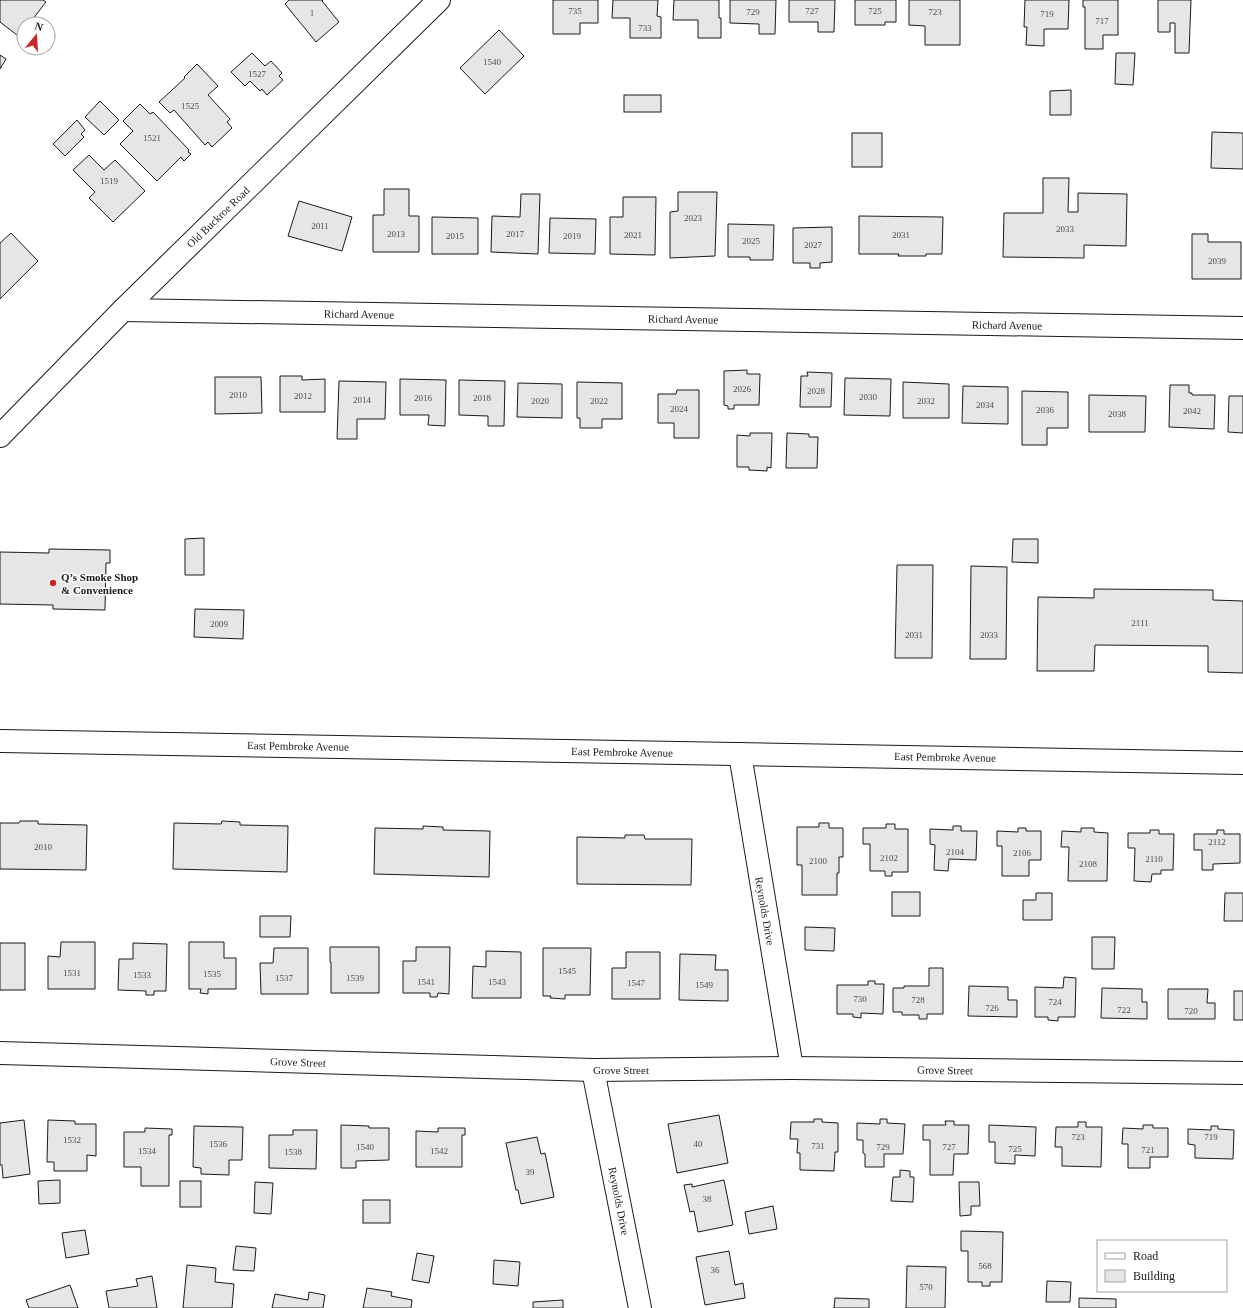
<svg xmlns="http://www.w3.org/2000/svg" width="1243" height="1308" font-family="'Times New Roman',serif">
<rect width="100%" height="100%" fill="#fff"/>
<g fill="#e6e6e6" stroke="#1a1a1a">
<polygon points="0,0 43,0 46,2 29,24 24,24 17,35 0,22"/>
<polygon points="289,0 323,0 322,1 339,22 316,42 285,4"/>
<polygon points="553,0 598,0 598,23 580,23 580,34 553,34"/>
<polygon points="613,0 658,0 657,16 661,17 661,38 630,38 630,18 612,18"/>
<polygon points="674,0 719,0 719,18 721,18 721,38 698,38 698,20 673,20"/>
<polygon points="730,0 776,0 775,34 759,34 759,24 730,23"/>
<polygon points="789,0 835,0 834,32 818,32 818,22 789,22"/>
<polygon points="855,0 896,0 896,22 885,22 885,25 855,25"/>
<polygon points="909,0 960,0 960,45 925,45 925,26 909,25"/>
<polygon points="1025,0 1069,0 1068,29 1044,29 1044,46 1026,45 1027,27 1024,27"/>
<polygon points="1083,0 1118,0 1118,35 1103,35 1103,49 1085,49 1085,7 1083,7"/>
<polygon points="1158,0 1191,0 1189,53 1175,53 1175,23 1170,23 1170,32 1158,32"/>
<polygon points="499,30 524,56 485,94 460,68"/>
<polygon points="252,53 265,66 271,61 282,73 279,76 283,80 267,95 262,89 260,91 250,81 245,86 231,72"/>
<polygon points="1116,53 1135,53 1133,85 1115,84"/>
<polygon points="0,55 6,59 0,69"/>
<polygon points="197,64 218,86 208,95 230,119 227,122 232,128 212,147 208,142 205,145 174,110 170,113 159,102 185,78 184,77"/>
<polygon points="1071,90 1071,115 1050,115 1050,91"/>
<rect x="624" y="95" width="37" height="17"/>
<polygon points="100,101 119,120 104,135 85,117"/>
<polygon points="140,104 150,114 153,112 189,150 188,152 191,154 184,161 181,157 157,181 120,144 133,131 123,121"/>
<polygon points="77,120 85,130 81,134 84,137 65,156 53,144"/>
<polygon points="1212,132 1243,133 1243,169 1211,168"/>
<rect x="852" y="133" width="30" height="34"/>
<polygon points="89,155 104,170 115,160 145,191 113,222 89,198 95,192 73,170"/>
<polygon points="1043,178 1069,178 1068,212 1078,212 1078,193 1127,194 1126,246 1084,245 1084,258 1003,257 1004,213 1043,213"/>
<polygon points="384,189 409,189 409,216 419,216 419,252 373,252 373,215 384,215"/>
<polygon points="678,192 717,192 715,256 670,258 670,212 678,211"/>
<polygon points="521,194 540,194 538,254 491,252 492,216 520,217"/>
<polygon points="623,197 656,197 655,255 610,254 610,217 623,217"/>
<polygon points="299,201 352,217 342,251 288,236"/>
<polygon points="859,216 943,217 942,254 926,254 926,256 898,256 899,254 859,254"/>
<polygon points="432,217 478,218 478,254 432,254"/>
<polygon points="550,218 596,219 595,254 549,253"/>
<polygon points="728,224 774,225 773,260 750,260 750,257 728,257"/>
<polygon points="832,227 832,262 820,263 820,268 810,268 810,263 793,263 793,228"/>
<polygon points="11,233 38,261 0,299 0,243"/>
<polygon points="1192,234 1208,234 1208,242 1241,242 1241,279 1192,279"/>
<polygon points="747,370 747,374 760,374 759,405 734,405 734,409 728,409 728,406 724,405 724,371"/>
<polygon points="807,372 832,373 831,407 800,407 801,376 808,376"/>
<polygon points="280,376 302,376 302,380 325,379 325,412 280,412"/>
<polygon points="215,377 261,377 262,413 215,414"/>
<polygon points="845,378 891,379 890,416 844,415"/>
<polygon points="400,379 446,380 445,426 428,425 429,415 400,415"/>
<polygon points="459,380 505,381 504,426 488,426 488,416 459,415"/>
<polygon points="339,381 386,382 385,419 357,419 357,439 337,439"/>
<polygon points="577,382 622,383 622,419 602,419 602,428 580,428 580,418 577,418"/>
<polygon points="903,382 949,384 949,418 903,418"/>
<polygon points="518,383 562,384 562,418 517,417"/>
<polygon points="1170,385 1189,385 1189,393 1192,393 1192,395 1215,395 1214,429 1169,427"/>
<polygon points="963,386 1008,387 1008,424 962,423"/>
<polygon points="677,390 699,390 699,438 674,438 674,423 658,423 658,394 676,394"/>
<polygon points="1022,391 1068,392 1068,428 1047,428 1047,445 1022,445"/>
<polygon points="1089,395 1146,396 1145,432 1089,432"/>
<polygon points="1229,396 1243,396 1243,433 1228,432"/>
<polygon points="750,433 772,433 771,468 767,467 767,471 749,470 749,467 737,467 737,435 750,436"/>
<polygon points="787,433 809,434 809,437 818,437 817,468 786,468"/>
<polygon points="204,538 204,575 185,575 185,539"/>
<polygon points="1013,539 1038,539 1038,563 1012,562"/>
<polygon points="49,549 110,550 110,563 106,563 105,610 53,609 53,605 0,604 0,552 49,553"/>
<polygon points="897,565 933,565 932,658 895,658"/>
<polygon points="971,566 1007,567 1006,659 970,659"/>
<polygon points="1094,589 1213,590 1213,600 1243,601 1243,673 1208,672 1208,646 1095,645 1094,671 1037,671 1038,597 1094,598"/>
<polygon points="195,609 244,610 243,639 194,637"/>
<polygon points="20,821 38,821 38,824 87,825 86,870 0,869 0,823 19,823"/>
<polygon points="222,821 240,822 240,825 288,826 287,872 173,869 174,823 221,824"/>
<polygon points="819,823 829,823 829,828 843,828 843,857 839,857 839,873 837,873 837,895 802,895 802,865 797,865 797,827 819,827"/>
<polygon points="886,824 895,824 895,829 908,829 908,872 892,872 892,876 885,876 885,871 870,871 870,844 863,844 863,828 886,828"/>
<polygon points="423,826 443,827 443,830 490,831 489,877 374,874 375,828 423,829"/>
<polygon points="953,826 961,826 961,831 977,831 976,860 949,859 948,871 934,870 935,845 930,844 930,829 953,830"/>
<polygon points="1018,828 1026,828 1026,831 1041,831 1041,860 1029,860 1029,876 1002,876 1002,846 997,846 997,831 1018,832"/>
<polygon points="1081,828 1094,828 1094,832 1108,833 1107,881 1068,881 1069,847 1061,847 1062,831 1081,832"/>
<polygon points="1150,830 1159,830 1159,834 1174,834 1173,870 1161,870 1161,874 1152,874 1151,882 1134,881 1135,848 1128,848 1128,833 1150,833"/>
<polygon points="1217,830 1224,830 1224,834 1240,834 1240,863 1213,864 1213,870 1202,870 1202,850 1194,850 1194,834 1217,834"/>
<polygon points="625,835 644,835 645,839 692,839 691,885 577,884 577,837 625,838"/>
<rect x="892" y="892" width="28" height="24"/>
<polygon points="1036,893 1052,893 1052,920 1023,920 1023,900 1036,900"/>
<polygon points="1225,893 1243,893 1243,921 1224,921"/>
<polygon points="260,916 291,916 290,937 260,937"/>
<polygon points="805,927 835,928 834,951 805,950"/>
<polygon points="1092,937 1115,937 1114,969 1092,969"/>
<polygon points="61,942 95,942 95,989 48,989 48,956 60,957"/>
<polygon points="189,942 224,942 224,958 236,958 236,989 208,989 208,994 200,993 201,989 189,989"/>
<rect x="0" y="943" width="25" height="47"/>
<polygon points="133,943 167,944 166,991 154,991 154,995 146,995 146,991 118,990 119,959 133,959"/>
<polygon points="330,947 379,947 379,993 331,993 331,962 330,962"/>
<polygon points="416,947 450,947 449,994 438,993 437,997 430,997 430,993 403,993 403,961 416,961"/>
<polygon points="274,948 308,948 308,994 261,994 260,963 273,963"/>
<polygon points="543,948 591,948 590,995 565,995 565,999 550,998 551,996 543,996"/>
<polygon points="486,951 521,952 521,998 472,998 473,966 486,967"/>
<polygon points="626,952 660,952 660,999 612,999 612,968 626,968"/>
<polygon points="680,954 716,955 715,970 728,970 728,1001 679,1000"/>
<polygon points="929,968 943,968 943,1014 927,1014 927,1019 919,1019 919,1015 902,1015 902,1012 893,1012 893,988 904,988 904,986 929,986"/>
<polygon points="1064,977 1076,978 1075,1017 1058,1017 1058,1021 1048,1020 1048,1017 1035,1017 1035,987 1063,988"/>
<polygon points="868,981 875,981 875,984 884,984 883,1014 861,1013 861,1018 853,1017 853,1014 837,1014 837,985 868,985"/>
<polygon points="969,986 1008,987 1008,1000 1017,1000 1017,1017 968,1016"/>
<polygon points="1102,988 1142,989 1142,1002 1147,1002 1147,1019 1101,1018"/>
<polygon points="1168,989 1208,989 1207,1003 1215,1003 1215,1019 1168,1019"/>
<rect x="1234" y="991" width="9" height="29"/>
<polygon points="719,1115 728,1163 677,1173 668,1124"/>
<polygon points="814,1119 822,1119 822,1122 838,1123 838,1152 835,1152 834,1171 800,1170 800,1153 797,1153 798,1139 790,1139 791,1122 814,1122"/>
<polygon points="880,1119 887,1119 887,1123 905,1124 903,1154 884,1154 884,1167 865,1167 865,1154 863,1153 863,1140 857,1140 857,1123 880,1124"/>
<polygon points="24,1120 30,1174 3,1178 2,1165 0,1165 0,1123"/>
<polygon points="48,1120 75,1121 75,1124 96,1124 96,1156 87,1155 87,1171 54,1171 54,1162 47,1162"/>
<polygon points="945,1121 954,1121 954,1125 969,1125 968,1154 954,1154 953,1175 930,1175 930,1140 923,1140 923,1125 946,1125"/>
<polygon points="1078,1122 1086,1122 1086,1127 1102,1127 1101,1167 1062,1166 1062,1147 1055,1147 1056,1127 1078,1127"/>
<polygon points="341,1125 369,1126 369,1128 389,1128 389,1160 356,1161 356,1168 341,1168"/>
<polygon points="989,1125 1036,1127 1035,1156 1015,1155 1015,1164 995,1163 995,1142 989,1142"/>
<polygon points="1143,1125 1153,1125 1153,1128 1168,1128 1168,1157 1150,1157 1150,1168 1128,1168 1128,1144 1122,1144 1123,1128 1143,1129"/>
<polygon points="194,1126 243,1127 242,1160 229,1160 229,1175 201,1174 201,1168 193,1167"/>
<polygon points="1211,1126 1218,1126 1218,1129 1234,1130 1233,1159 1195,1158 1195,1145 1188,1144 1188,1129 1211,1130"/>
<polygon points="145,1128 172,1129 172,1135 169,1135 169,1186 141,1186 141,1167 124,1167 124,1132 145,1132"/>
<polygon points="438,1128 465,1128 465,1135 462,1135 462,1167 416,1167 416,1131 438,1132"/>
<polygon points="293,1130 317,1130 316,1169 269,1168 269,1135 293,1135"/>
<polygon points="537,1137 541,1154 545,1153 554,1197 521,1204 518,1190 516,1190 506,1143"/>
<polygon points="900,1170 910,1171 910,1177 914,1177 913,1202 891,1201 893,1177 900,1177"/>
<polygon points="60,1180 60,1203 39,1204 38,1181"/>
<polygon points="724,1180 733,1225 698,1232 694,1211 690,1212 684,1185 692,1184 692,1187"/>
<rect x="180" y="1181" width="21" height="26"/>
<polygon points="255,1182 273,1183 271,1214 254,1213"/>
<polygon points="959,1182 979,1182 980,1206 971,1206 971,1215 960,1216"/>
<rect x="363" y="1200" width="27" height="23"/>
<polygon points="773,1206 777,1229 749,1234 745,1212"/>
<polygon points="85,1230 89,1254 66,1258 62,1233"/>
<polygon points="961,1231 1003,1232 1002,1282 990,1282 990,1286 982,1286 982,1282 968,1282 968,1251 961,1251"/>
<polygon points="236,1246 256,1248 254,1271 233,1270"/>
<polygon points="729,1251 735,1285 743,1283 745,1298 705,1305 696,1257"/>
<polygon points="417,1253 434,1256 429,1283 412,1280"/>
<polygon points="494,1260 520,1262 518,1286 493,1284"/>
<polygon points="187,1265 216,1268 215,1282 234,1284 232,1308 183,1308"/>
<polygon points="907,1266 946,1267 945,1308 906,1308"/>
<polygon points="152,1276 157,1308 109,1308 106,1291 138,1286 136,1279"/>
<polygon points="1047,1281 1071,1282 1070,1302 1046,1302"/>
<polygon points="70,1285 78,1308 29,1308 26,1300"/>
<polygon points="367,1288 392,1292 391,1296 412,1300 411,1308 363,1308"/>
<polygon points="309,1292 325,1295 323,1308 272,1308 275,1294 308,1300"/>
<polygon points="835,1298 869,1299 869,1308 834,1308"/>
<polygon points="1079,1298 1116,1299 1116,1308 1079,1308"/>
<polygon points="563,1300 563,1308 533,1308 533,1302"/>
</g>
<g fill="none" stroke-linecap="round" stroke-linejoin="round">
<defs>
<g id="street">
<polyline points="123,310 1243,328"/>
<polyline points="740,754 792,1068"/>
<polyline points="0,1053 593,1070 792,1068 1243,1073"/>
<polyline points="593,1070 640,1308"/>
</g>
<g id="secondary">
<polyline points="0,436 123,310 439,0"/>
<polyline points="0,741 1243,763"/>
</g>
</defs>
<use href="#street" stroke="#1a1a1a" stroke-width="24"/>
<use href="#secondary" stroke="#1a1a1a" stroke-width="24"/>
<use href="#street" stroke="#fff" stroke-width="22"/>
<use href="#secondary" stroke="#fff" stroke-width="22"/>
</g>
<circle fill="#c62828" stroke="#fff" stroke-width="1.5" cx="53" cy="583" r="4"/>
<g text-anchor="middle" stroke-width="3" stroke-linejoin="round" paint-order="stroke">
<g font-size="9" fill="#4d4d4d">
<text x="575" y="14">735</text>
<text x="812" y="14">727</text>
<text x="875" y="14">725</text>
<text x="753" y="15">729</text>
<text x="935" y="15">723</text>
<text x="312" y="16">1</text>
<text x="1047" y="17">719</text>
<text x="1102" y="24">717</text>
<text x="645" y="31">733</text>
<text x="492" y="65">1540</text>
<text x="257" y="77">1527</text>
<text x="190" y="109">1525</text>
<text x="152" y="141">1521</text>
<text x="109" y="184">1519</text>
<text x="693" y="221">2023</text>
<text x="320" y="229">2011</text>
<text x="1065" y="232">2033</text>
<text x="396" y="237">2013</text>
<text x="515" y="237">2017</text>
<text x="633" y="238">2021</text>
<text x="901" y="238">2031</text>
<text x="455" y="239">2015</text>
<text x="572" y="239">2019</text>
<text x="751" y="244">2025</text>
<text x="813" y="248">2027</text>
<text x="1217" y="264">2039</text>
<text x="742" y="392">2026</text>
<text x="816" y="394">2028</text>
<text x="238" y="398">2010</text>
<text x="303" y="399">2012</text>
<text x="868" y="400">2030</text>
<text x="423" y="401">2016</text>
<text x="482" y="401">2018</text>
<text x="362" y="403">2014</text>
<text x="540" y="404">2020</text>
<text x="599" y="404">2022</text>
<text x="926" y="404">2032</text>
<text x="985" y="408">2034</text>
<text x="679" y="412">2024</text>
<text x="1045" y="413">2036</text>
<text x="1192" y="414">2042</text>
<text x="1117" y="417">2038</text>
<text x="1140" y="626">2111</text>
<text x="219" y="627">2009</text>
<text x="914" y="638">2031</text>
<text x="989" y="638">2033</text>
<text x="1217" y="845">2112</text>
<text x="43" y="850">2010</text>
<text x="955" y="855">2104</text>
<text x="1022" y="856">2106</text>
<text x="889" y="861">2102</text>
<text x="1154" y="862">2110</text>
<text x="818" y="864">2100</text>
<text x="1088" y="867">2108</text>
<text x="567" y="974">1545</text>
<text x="72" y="976">1531</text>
<text x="212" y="977">1535</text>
<text x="142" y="978">1533</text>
<text x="284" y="981">1537</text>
<text x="355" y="981">1539</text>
<text x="426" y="985">1541</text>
<text x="497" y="985">1543</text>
<text x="636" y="986">1547</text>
<text x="704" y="988">1549</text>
<text x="860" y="1002">730</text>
<text x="918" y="1003">728</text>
<text x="1055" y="1005">724</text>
<text x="992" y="1011">726</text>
<text x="1124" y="1013">722</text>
<text x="1191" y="1014">720</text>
<text x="1078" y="1140">723</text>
<text x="1211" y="1140">719</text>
<text x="72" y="1143">1532</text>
<text x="218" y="1147">1536</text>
<text x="698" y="1147">40</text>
<text x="818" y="1149">731</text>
<text x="365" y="1150">1540</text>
<text x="883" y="1150">729</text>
<text x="949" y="1150">727</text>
<text x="1015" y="1152">725</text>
<text x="1148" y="1153">721</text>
<text x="147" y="1154">1534</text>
<text x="439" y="1154">1542</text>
<text x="293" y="1155">1538</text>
<text x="530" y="1175">39</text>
<text x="707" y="1202">38</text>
<text x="985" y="1269">568</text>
<text x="715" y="1273">36</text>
<text x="926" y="1290">570</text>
</g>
<g font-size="11" fill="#1a1a1a" stroke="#fff">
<text transform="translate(218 217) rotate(-44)" y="4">Old Buckroe Road</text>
<text transform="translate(359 314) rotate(1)" y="4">Richard Avenue</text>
<text transform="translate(683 319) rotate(1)" y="4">Richard Avenue</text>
<text transform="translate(1007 325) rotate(1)" y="4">Richard Avenue</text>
<text transform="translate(298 746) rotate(1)" y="4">East Pembroke Avenue</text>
<text transform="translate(622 752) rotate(1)" y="4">East Pembroke Avenue</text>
<text transform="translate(945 757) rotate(1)" y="4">East Pembroke Avenue</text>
<text transform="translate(765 911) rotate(80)" y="4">Reynolds Drive</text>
<text transform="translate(298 1062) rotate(2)" y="4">Grove Street</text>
<text x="621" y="1074">Grove Street</text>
<text transform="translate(945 1070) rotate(1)" y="4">Grove Street</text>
<text transform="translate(619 1201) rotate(79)" y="4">Reynolds Drive</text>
</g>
<g font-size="11" font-weight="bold" fill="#1a1a1a" stroke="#fff" text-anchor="start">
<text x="61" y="581">Q’s Smoke Shop<tspan x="61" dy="13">&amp; Convenience</tspan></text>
</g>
</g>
<rect x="1097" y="1240" width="130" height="52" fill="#ffffff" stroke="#a3a3a3"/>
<rect x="1105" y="1253" width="20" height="6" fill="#ffffff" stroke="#a3a3a3"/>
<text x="1133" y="1260" font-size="12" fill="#1a1a1a">Road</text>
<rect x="1105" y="1270" width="20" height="12" fill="#e6e6e6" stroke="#a3a3a3"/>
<text x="1133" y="1280" font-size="12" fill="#1a1a1a">Building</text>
<g transform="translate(36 36) rotate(18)"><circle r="19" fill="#ffffff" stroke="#a3a3a3"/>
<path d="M0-3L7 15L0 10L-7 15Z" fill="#c62828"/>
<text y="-6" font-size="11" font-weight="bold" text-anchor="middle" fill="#1a1a1a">N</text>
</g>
</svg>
